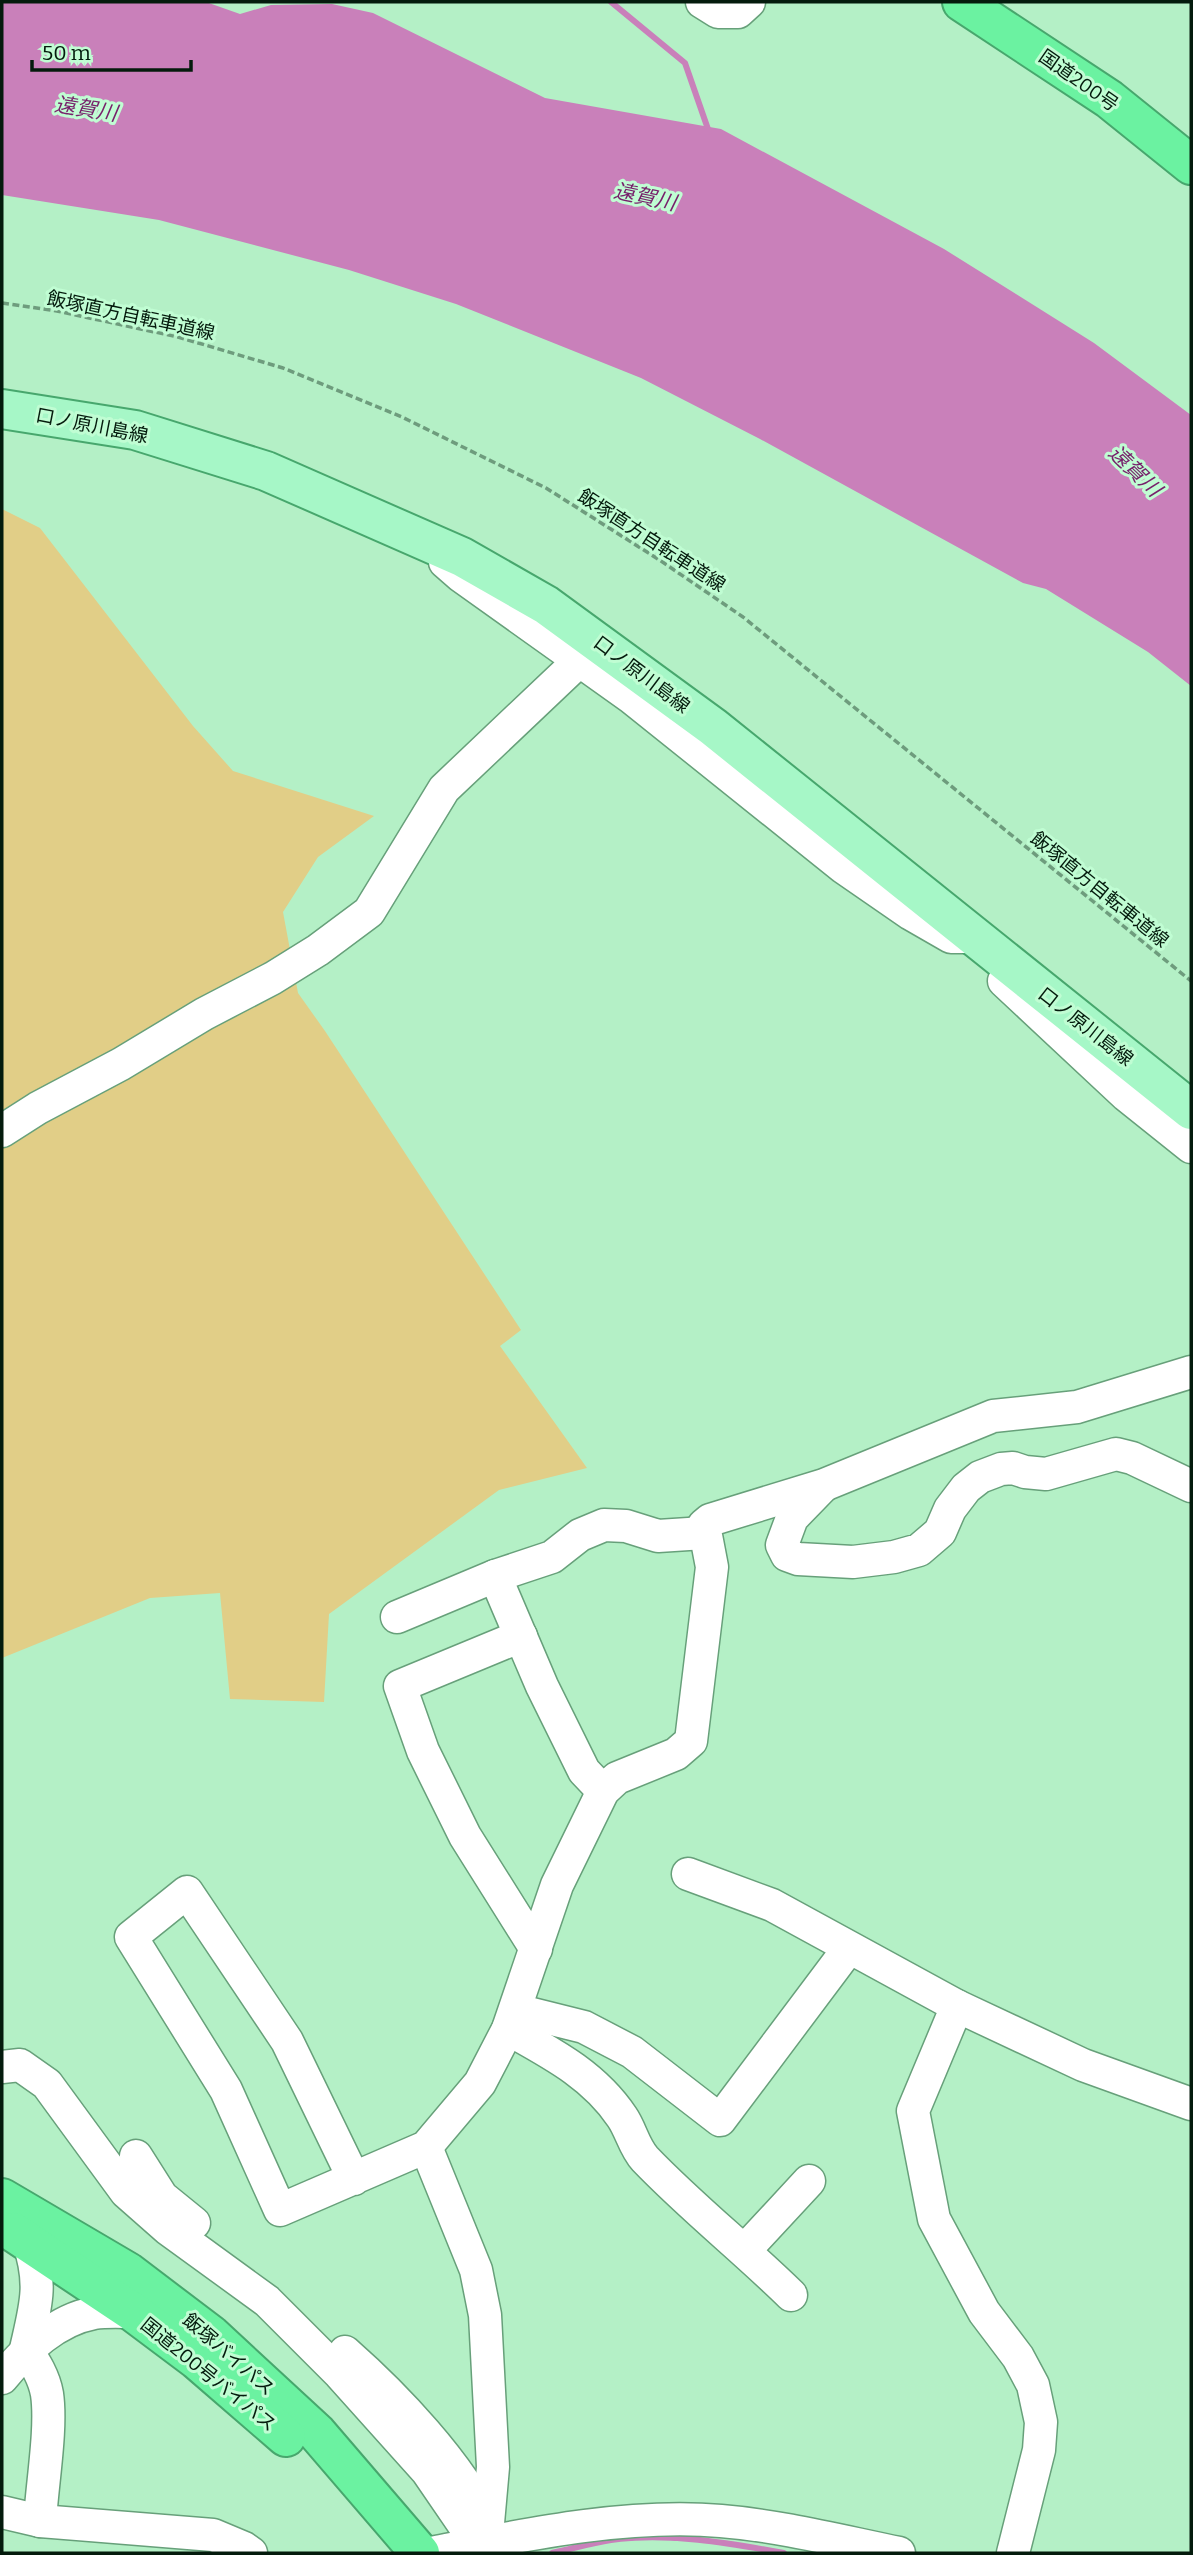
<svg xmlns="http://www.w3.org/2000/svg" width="1193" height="2555" font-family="Bitter,'Noto Sans JP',serif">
<rect width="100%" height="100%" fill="#b4f0c6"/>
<polygon fill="#e1ce87" points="2,509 40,528 193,726 233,771 374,816 318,857 283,912 298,993 325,1031 521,1330 500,1346 587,1468 499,1490 329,1614 324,1702 230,1699 220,1593 150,1598 2,1658"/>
<polygon fill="#c980ba" points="2,2 206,2 240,14 271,5 332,4 373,13 545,98 721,129 944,249 1094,343 1191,415 1191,686 1148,652 1046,589 1023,583 760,439 641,378 456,304 349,270 159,220 2,195"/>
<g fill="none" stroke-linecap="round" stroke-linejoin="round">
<g stroke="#c980ba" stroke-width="6">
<polyline points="611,2 685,63 709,132"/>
<path d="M552 2553C571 2549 591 2543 611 2540 667 2532 729 2543 784 2553"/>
</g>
<defs>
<g id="minor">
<polyline points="702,2 718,12 738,12 749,2"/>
<polyline points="445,562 461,576 632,698 843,867 911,914 951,937 966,937"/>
<polyline points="1004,981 1126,1095 1191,1147"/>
<polyline points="2,1131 38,1108 121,1064 204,1014 273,978 318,950 369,912 444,789 579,661"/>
<polyline points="822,1487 792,1518 782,1545 787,1555 798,1559 853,1562 894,1557 919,1550 940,1532 950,1509 966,1488 980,1477 1001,1469 1013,1468 1025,1472 1046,1474 1116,1454 1132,1458 1191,1486"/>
<polyline points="495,1576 542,1686 584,1771 603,1791"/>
<polyline points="397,1617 495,1576 552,1557 580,1535 604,1525 626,1526 658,1536 704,1533"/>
<polyline points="521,1636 400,1686 423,1751 465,1836 536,1949"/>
<polyline points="688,1874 772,1905 957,2006 913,2111 934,2219 984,2312 1018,2357 1033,2385 1041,2422 1039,2450 1013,2553"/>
<polyline points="957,2006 1083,2065 1191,2104"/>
<polyline points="516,2010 584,2027 632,2052 720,2120 849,1948"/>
<path d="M508 2029C551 2053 594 2075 622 2117 631 2130 634 2147 645 2159 691 2207 743 2248 791 2295"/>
<polyline points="2,2067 20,2065 47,2084 126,2192 168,2229 267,2301 340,2374 427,2471 477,2544"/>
<polyline points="426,2147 476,2270 485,2315 493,2467 488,2523"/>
<polyline points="136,2156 162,2197 194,2223"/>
<polyline points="354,2179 287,2041 187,1892 131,1937 226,2090 280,2210 426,2147 480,2083 508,2029 557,1885 603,1791 617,1778 676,1754 691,1741 712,1567 704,1525 710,1520 824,1485 993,1416 1077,1407 1191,1372"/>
<path d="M28 2240C43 2284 36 2305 26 2349 35 2363 44 2377 47 2394 52 2428 42 2484 40 2521"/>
<polyline points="745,2250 809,2181"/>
<path d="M345 2352C395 2396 460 2464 488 2524"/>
<path d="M2 2378C26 2349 56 2320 94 2313 107 2311 121 2312 133 2312"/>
<polyline points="2,2512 40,2521 213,2535 244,2548 251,2553"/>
<path d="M431 2553C523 2535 627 2513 721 2521 781 2526 840 2541 899 2553"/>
</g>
<polyline id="major" points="2,409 135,430 266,471 462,557 546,605 713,727 1191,1110"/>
<g id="highway">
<polyline points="962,2 1109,99 1191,165"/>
<polyline points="2,2198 128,2272 211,2335 317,2433 420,2553"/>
<polyline points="13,2232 133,2312 197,2360 286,2437"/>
</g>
</defs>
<use href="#minor" stroke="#67a07a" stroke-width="35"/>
<use href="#major" stroke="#47a76d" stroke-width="42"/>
<use href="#highway" stroke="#47a76d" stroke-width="42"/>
<polyline stroke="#6e9c7d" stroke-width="3.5" stroke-dasharray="7 3.5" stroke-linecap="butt" points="2,303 57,311 178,337 283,368 402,417 546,488 658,559 743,617 1191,981"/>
<use href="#minor" stroke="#fff" stroke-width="32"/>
<use href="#major" stroke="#a6f7c7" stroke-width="38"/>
<use href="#highway" stroke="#6bf2a1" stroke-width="38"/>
</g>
<g text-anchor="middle" stroke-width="6" stroke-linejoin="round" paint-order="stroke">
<g font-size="19" fill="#041b0d" stroke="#c0fdd3">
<text transform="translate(1079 80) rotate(35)" y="7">国道200号</text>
<text transform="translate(131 315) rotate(12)" y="7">飯塚直方自転車道線</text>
<text transform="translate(92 425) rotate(11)" y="7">口ノ原川島線</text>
<text transform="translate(652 540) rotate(33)" y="7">飯塚直方自転車道線</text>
<text transform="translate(642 674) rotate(37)" y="7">口ノ原川島線</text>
<text transform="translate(1100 889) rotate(39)" y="7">飯塚直方自転車道線</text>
<text transform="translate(1086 1026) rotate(38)" y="7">口ノ原川島線</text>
<text transform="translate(229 2354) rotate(41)" y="7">飯塚バイパス</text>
<text transform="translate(209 2374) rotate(39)" y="7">国道200号バイパス</text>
</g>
<g font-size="21" font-style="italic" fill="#77216b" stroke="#c0fdd3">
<text transform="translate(86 109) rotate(9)" y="7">遠賀川</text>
<text transform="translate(645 197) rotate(12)" y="7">遠賀川</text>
<text transform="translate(1135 471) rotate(44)" y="7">遠賀川</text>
</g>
</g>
<rect width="1193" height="2555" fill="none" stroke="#041b0d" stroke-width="7"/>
<path d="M32 60v10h159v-10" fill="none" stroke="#041b0d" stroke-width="3.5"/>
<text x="42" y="60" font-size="21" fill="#041b0d" stroke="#c0fdd3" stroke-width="5" paint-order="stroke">50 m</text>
</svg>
